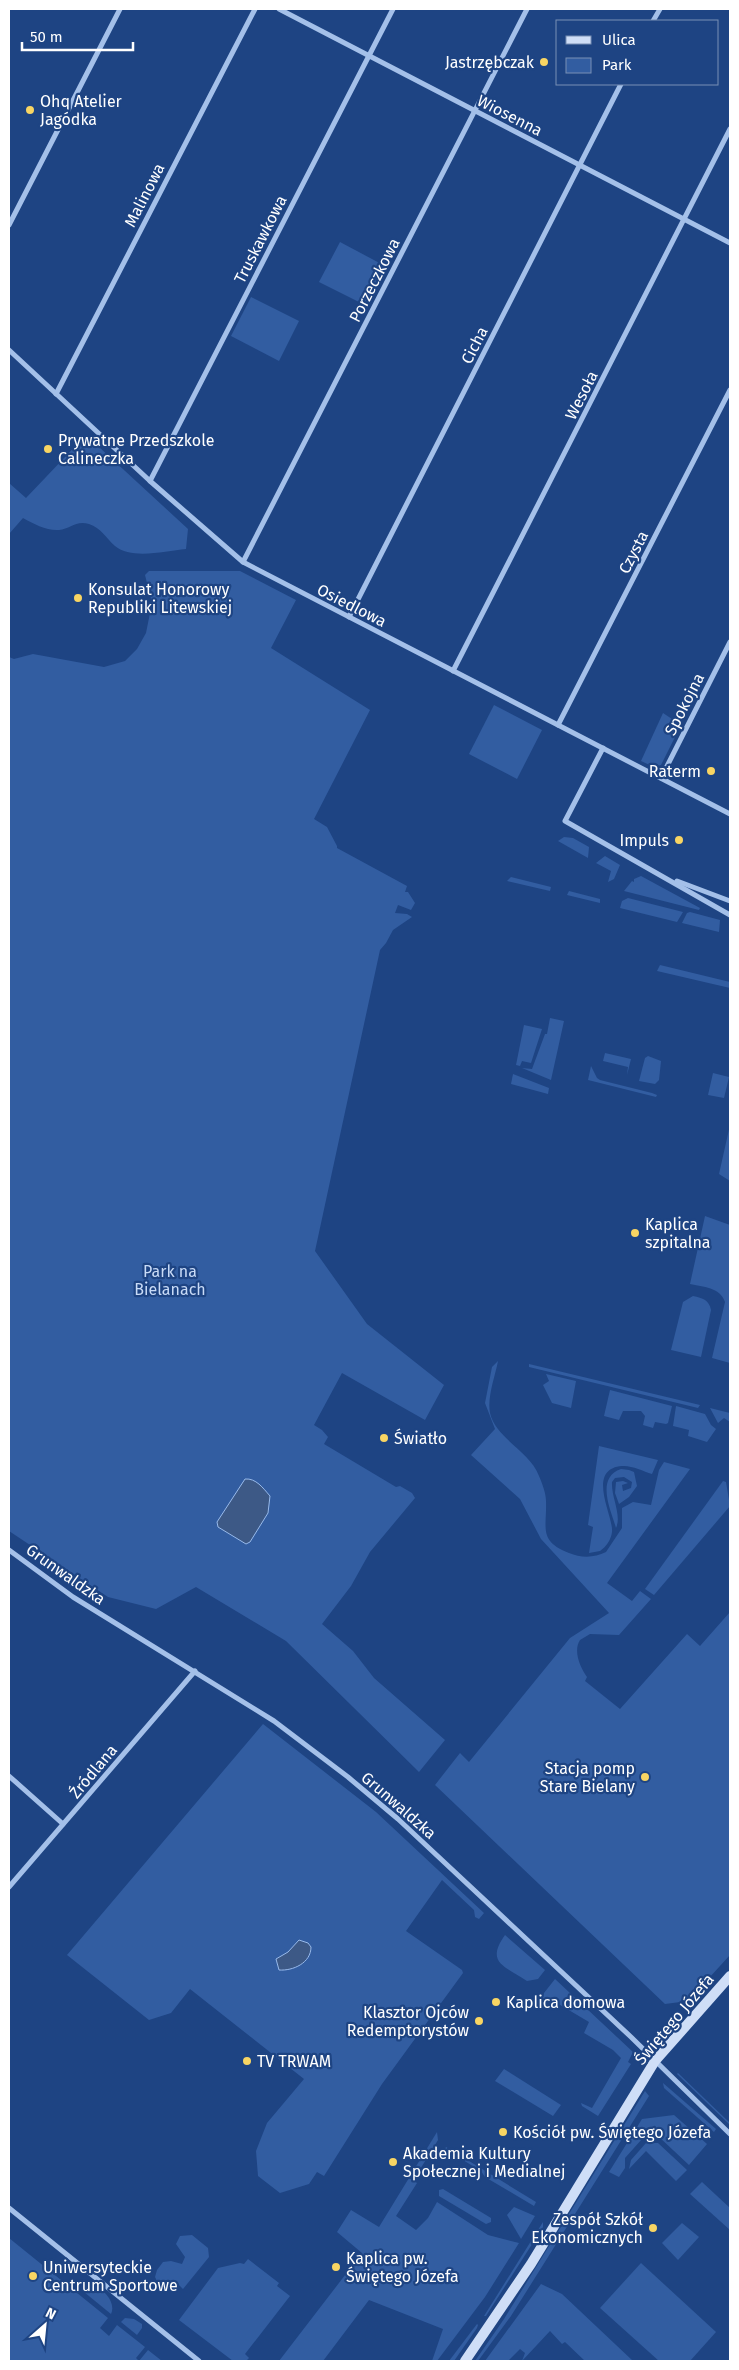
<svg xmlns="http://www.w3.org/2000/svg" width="739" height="2370" font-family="'Fira Sans',sans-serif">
<rect width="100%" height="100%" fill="#1e4483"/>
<g fill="#325da1">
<polygon points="340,242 387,267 367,306 319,282"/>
<polygon points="251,297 299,321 279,361 231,336"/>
<path d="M86 435 188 529 186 549C165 551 132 560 115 546 106 538 101 528 89 524 76 520 70 529 59 530 47 531 34 524 23 518L9 534V483L26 498Z"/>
<polygon points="149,571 240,571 296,600 271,648 370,710 314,819 327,827 337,846 337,848 407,886 405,892 408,892 415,903 411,910 398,905 395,913 407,914 412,917 393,930 386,943 380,950 315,1251 367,1324 444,1385 425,1420 342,1373 314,1425 322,1430 328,1437 324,1444 396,1487 400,1486 412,1493 415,1498 370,1552 351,1586 322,1624 353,1651 374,1678 445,1740 419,1772 286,1641 196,1587 156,1609 108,1597 9,1531 9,657 14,659 33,654 104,667 125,661 137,649 146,633 152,603 145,575"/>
<polygon points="494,705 542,730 517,779 469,754"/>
<polygon points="663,713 681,725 661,765 654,767 641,761"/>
<polygon points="564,837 573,838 589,847 588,858 558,841"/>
<polygon points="605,856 620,865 614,879 608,882 611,871 596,863"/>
<polygon points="641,876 700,908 699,910 624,891 632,881 634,882 634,879"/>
<polygon points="511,877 551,887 550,891 507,881"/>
<polygon points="569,891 600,899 600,903 567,895"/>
<polygon points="628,898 683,912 677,922 620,908 622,901"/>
<polygon points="690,912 720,920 719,932 682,923 687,913"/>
<polygon points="660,965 730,982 730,988 657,971"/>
<polygon points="550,1018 564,1021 551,1080 522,1068 532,1069 545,1034 547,1034"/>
<polygon points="524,1025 542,1029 531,1063 522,1061 520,1066 516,1065"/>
<polygon points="605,1053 631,1059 627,1075 628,1067 603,1061"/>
<polygon points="648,1056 661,1061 659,1080 655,1084 639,1081 645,1058"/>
<polygon points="591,1066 597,1078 600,1080 652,1093 657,1095 656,1097 588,1080"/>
<polygon points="713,1073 729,1077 724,1098 708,1095"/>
<polygon points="513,1074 549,1088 548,1094 511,1084"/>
<polygon points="730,1125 730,1181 719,1174"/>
<path d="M705 1216 730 1225V1363L712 1358 725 1302C720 1287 703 1287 690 1284Z"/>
<path d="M693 1296C703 1298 709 1300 711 1310L701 1357 671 1350 683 1302Z"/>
<path d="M498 1361C495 1377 487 1397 490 1413 496 1439 530 1451 539 1476 542 1483 546 1493 546 1501 547 1528 538 1541 569 1553 581 1558 594 1558 606 1552L622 1528V1508L633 1502 651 1505 659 1470 664 1462 690 1469 607 1583 632 1601 640 1591 651 1599 619 1635 590 1634 580 1640C573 1651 580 1667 587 1677L585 1681 620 1709 687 1634 700 1646 730 1612V1955L688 2001 665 2004 435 1785 460 1753 469 1762 570 1638 609 1613 541 1539 520 1499 471 1455 495 1429 485 1403 492 1367Z"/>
<polygon points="529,1364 700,1405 698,1408 529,1367"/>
<polygon points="546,1374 576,1381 571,1408 552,1403 543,1385 549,1381"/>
<polygon points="610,1390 672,1406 668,1423 666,1424 655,1422 653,1428 643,1425 645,1416 641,1411 623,1411 619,1420 604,1416"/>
<polygon points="676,1406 705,1414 711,1425 716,1429 707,1442 688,1436 689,1430 673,1426"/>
<polygon points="710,1408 730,1413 730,1422 724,1418 718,1423"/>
<path d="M599 1446 658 1460 652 1474C643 1471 631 1465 622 1466 585 1469 614 1517 612 1532 611 1540 606 1547 600 1551L589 1553 593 1527 588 1525Z"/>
<path d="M621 1469 629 1470 634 1472 637 1486 629 1497 619 1504 615 1493 616 1482 623 1481 628 1483 622 1485 623 1491 631 1488 632 1482 624 1477 615 1478 612 1482C611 1497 622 1515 616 1528 611 1510 595 1478 621 1469Z"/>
<polygon points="723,1481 726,1482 730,1506 654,1595 645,1589"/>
<polygon points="263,1724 376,1812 484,1913 479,1919 475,1917 474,1910 442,1880 406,1931 462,1970 463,1973 382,2084 324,2176 317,2172 309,2184 280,2193 258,2176 256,2151 267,2123 304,2079 190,1989 171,2013 149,2020 67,1955"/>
<path d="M505 1935 545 1970 538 1979 527 1981C505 1966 485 1963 505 1935Z"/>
<polygon points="555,1979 633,2052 628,2062 631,2064 598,2116 582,2106 581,2103 592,2108 621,2058 613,2050 584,2033 589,2022 550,1999 543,2008 541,2006 544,1993"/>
<polygon points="504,2069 561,2105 553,2116 495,2081"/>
<polygon points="678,2073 730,2123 730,2125 677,2074"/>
<polygon points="663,2083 716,2129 714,2132 664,2088"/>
<polygon points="645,2091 649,2096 511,2316 478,2361 475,2361 504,2319"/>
<polygon points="674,2115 707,2144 689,2165 658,2136 642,2139 625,2158 625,2168 619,2177 609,2172 642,2119"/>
<polygon points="437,2132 438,2140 419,2171 415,2168"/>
<polygon points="646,2143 658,2143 687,2170 676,2181 646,2151 629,2169 631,2160"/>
<polygon points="446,2147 536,2202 534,2206 485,2177 481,2171 448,2151 445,2149"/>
<polygon points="409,2178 417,2183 396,2216 416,2230 428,2218 437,2202 488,2235 519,2243 485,2297 437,2361 432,2361 443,2329 369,2300 323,2361 279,2361 362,2253 337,2232 351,2210 379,2227"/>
<polygon points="702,2182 730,2208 730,2230 690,2194"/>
<polygon points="443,2189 491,2218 491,2222 486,2224 439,2196 439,2190"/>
<polygon points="514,2207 535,2216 521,2239 507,2215"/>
<polygon points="543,2222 543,2227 486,2316 484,2316"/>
<polygon points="682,2223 699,2237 678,2260 662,2243"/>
<polygon points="192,2235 208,2248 209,2257 183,2289 178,2284 167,2282 160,2287 155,2277 157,2270 163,2262 171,2261 182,2264 185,2257 176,2244 180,2236"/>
<polygon points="9,2238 108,2318 100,2328 109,2336 117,2325 145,2347 136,2358 139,2361 148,2350 162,2361 9,2361"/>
<polygon points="248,2259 279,2283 277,2286 290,2296 245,2354 249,2358 246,2361 233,2361 179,2320 218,2268 240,2263 244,2264"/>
<polygon points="641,2263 716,2332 690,2361 659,2361 600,2308"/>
<polygon points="541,2284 562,2294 633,2361 585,2361 565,2342 562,2344 550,2331 522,2361 525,2353 520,2349 508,2361 485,2361"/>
<path d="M89 2285C101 2285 117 2302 111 2314L84 2292Z"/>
<polygon points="125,2318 134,2319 142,2324 142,2328 137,2335 121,2322"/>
<polygon points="477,2324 478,2325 477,2328 454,2361 449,2361"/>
</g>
<g fill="#3d5986" stroke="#98baeb">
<path d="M245 1479C256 1478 263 1488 270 1496L268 1513 250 1542 246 1544 218 1527 217 1522Z"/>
<path d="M299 1940 308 1943 311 1947C311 1963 293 1971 279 1970L276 1959 288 1952Z"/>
</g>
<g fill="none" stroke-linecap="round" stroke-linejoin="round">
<g stroke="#a4c0e9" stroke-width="5">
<polyline points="279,9 730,243"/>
<polyline points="653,21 660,9"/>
<polyline points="9,225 120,9"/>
<polyline points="9,350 150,481 243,562 730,814"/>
<polyline points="56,394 255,9"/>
<polyline points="150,481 393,9"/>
<polyline points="243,562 527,9"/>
<polyline points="349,617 621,84"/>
<polyline points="453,671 730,129"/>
<polyline points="558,725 730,390"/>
<polyline points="603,748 565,821 730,915"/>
<polyline points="661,778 730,642"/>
<polyline points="677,881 730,901"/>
<polyline points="9,1550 73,1597 274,1721 348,1777 398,1819 631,2037 730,2134"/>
<polyline points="9,1776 63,1824"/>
<polyline points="9,1887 195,1671"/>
<polyline points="9,2208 199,2361"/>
</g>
<polyline stroke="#cfdef7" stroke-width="10" points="465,2361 531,2264 655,2061 730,1976"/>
</g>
<g fill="#f8d563" stroke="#1e4483" stroke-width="2">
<circle cx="544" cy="62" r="5"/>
<circle cx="30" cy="110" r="5"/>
<circle cx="48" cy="449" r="5"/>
<circle cx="78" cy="598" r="5"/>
<circle cx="711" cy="771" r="5"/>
<circle cx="679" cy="840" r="5"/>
<circle cx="635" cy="1233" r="5"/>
<circle cx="384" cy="1438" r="5"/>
<circle cx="645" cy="1777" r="5"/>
<circle cx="496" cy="2002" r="5"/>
<circle cx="479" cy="2021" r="5"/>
<circle cx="247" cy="2061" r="5"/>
<circle cx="503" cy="2132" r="5"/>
<circle cx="393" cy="2162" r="5"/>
<circle cx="653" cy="2228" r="5"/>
<circle cx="336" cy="2267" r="5"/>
<circle cx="33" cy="2276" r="5"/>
</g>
<g text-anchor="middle" stroke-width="4.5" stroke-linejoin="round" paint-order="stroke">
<g font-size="16" fill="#fff" stroke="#1e4483" text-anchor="start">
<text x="534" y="68" text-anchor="end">Jastrzębczak</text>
<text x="40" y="107">Ohq Atelier<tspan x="40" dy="18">Jagódka</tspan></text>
<text x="58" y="446">Prywatne Przedszkole<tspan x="58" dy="18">Calineczka</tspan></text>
<text x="88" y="595">Konsulat Honorowy<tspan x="88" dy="18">Republiki Litewskiej</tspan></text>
<text x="701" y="777" text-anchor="end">Raterm</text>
<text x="669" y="846" text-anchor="end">Impuls</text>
<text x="645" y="1230">Kaplica<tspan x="645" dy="18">szpitalna</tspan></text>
<text x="394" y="1444">Światło</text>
<text x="635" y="1774" text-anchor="end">Stacja pomp<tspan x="635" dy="18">Stare Bielany</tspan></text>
<text x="506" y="2008">Kaplica domowa</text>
<text x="469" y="2018" text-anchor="end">Klasztor Ojców<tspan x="469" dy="18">Redemptorystów</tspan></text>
<text x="257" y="2067">TV TRWAM</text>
<text x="513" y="2138">Kościół pw. Świętego Józefa</text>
<text x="403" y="2159">Akademia Kultury<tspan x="403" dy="18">Społecznej i Medialnej</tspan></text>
<text x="643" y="2225" text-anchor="end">Zespół Szkół<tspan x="643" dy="18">Ekonomicznych</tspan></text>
<text x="346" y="2264">Kaplica pw.<tspan x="346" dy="18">Świętego Józefa</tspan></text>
<text x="43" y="2273">Uniwersyteckie<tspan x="43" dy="18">Centrum Sportowe</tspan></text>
</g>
<g font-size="16" fill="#fff" stroke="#1e4483">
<text transform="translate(510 115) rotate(27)" y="6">Wiosenna</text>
<text transform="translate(144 195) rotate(-63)" y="6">Malinowa</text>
<text transform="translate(260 239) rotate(-63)" y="6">Truskawkowa</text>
<text transform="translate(374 280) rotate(-63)" y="6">Porzeczkowa</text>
<text transform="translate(474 345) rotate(-63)" y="6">Cicha</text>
<text transform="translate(581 395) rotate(-63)" y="6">Wesoła</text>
<text transform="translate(633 552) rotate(-63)" y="6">Czysta</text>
<text transform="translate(352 605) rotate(27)" y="6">Osiedlowa</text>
<text transform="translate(684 704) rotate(-63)" y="6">Spokojna</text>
<text transform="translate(66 1574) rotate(35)" y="6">Grunwaldzka</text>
<text transform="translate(93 1771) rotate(-50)" y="6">Źródlana</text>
<text transform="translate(399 1805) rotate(41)" y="6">Grunwaldzka</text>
<text transform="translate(674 2019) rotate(-50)" y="6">Świętego Józefa</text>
</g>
<g font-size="16" fill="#c9dbf7" stroke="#1e4483">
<text x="170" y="1277">Park na<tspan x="170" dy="18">Bielanach</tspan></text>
</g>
</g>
<rect width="739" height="2370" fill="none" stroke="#ffffff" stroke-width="20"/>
<rect x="556" y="20" width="162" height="65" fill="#1e4483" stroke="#788fb5"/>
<rect x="566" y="36" width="25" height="8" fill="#cfdef7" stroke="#788fb5"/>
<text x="602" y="45" font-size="15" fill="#ffffff">Ulica</text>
<rect x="566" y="58" width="25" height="15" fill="#325da1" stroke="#788fb5"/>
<text x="602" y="70" font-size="15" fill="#ffffff">Park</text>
<g transform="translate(45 2325) rotate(27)" stroke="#1e4483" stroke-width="4" paint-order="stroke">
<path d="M0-4L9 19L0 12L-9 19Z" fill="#ffffff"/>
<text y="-8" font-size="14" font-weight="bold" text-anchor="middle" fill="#ffffff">N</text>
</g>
<path d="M22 42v8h111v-8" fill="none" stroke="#ffffff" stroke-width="2.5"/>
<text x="30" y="42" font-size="15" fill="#ffffff" stroke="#1e4483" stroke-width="4" paint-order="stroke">50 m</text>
</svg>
